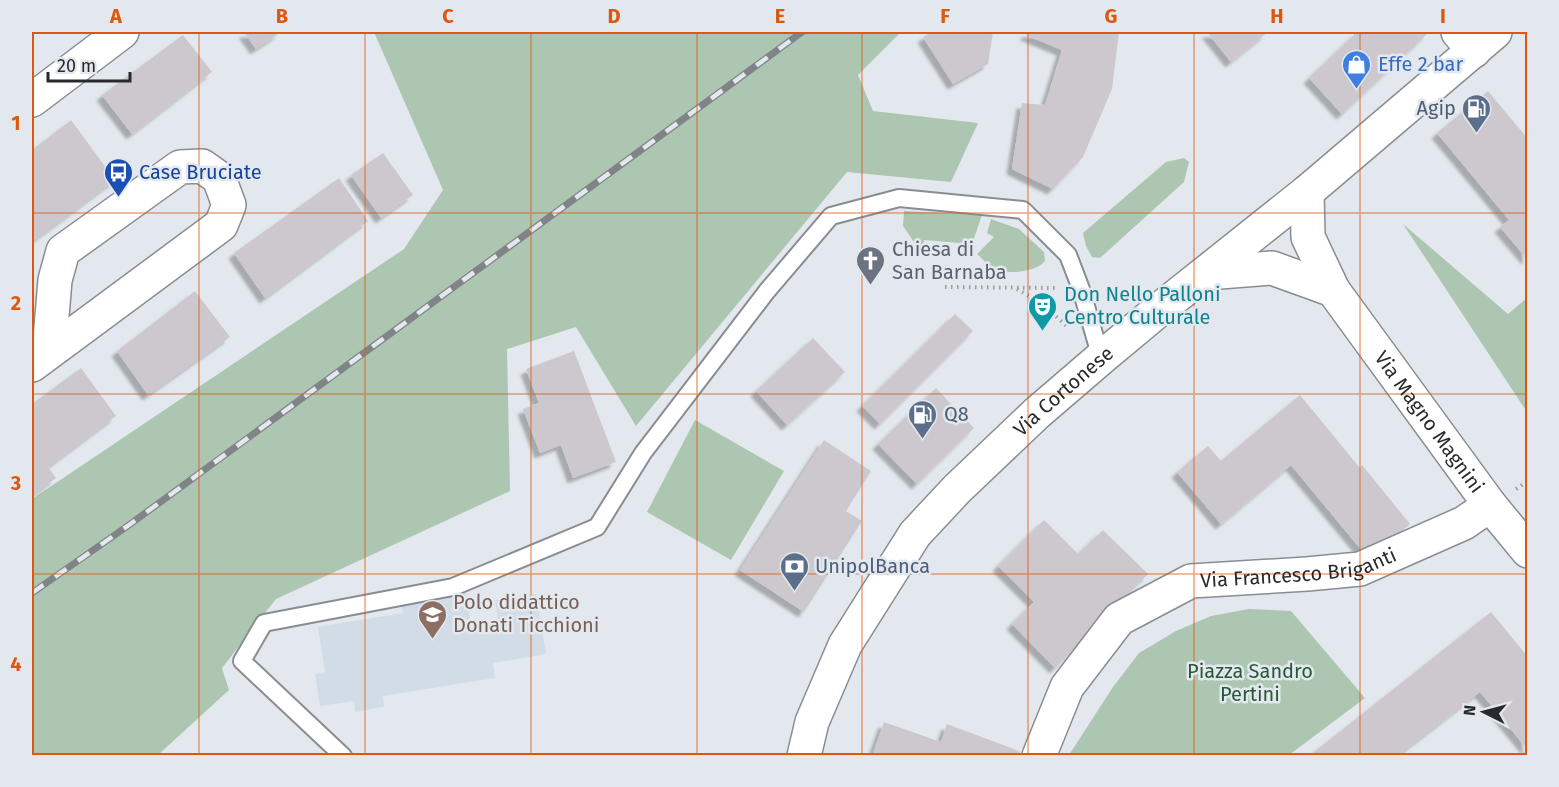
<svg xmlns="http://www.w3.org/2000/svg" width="1559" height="787" font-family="'Fira Sans',sans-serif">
<defs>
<filter id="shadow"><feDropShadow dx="-5.5" dy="5.5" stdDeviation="1.5" flood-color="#0004"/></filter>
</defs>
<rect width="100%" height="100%" fill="#e3e8ee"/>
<polygon fill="#d2dce7" points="466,591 471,625 498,620 495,600 536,594 546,654 493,663 495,678 383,696 384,707 355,712 354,701 320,706 315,674 325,672 318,627 403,613 401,602"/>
<g fill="#acc6b1">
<polygon points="374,32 901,32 858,75 873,111 978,123 951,182 847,172 636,426 576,327 507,349 510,491 276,599 222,668 229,690 158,755 32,756 32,499 404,249 443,190"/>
<polygon points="1184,158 1189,162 1184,182 1100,258 1092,257 1086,246 1083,233 1166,162"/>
<polygon points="904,211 982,215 972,244 924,240 922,254 903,226"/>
<path d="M991 219 1019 229 1044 252 1045 261C1037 271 1013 274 1000 271 991 269 984 260 977 254L994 237 987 233Z"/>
<polygon points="1403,224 1508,314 1527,298 1527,412"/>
<polygon points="695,420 784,471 731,560 647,512"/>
<polygon points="1249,609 1291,611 1365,698 1289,755 1069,755 1113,687 1139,653 1176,631 1211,616"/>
</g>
<g fill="#cdc8cd" filter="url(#shadow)">
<polygon points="244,32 281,32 256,49"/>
<polygon points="931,32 993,32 988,64 953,84 923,37"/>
<polygon points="1027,32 1119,32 1112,89 1083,157 1053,189 1012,169 1022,103 1045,105 1062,50 1026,35"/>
<polygon points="1207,32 1268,32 1231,62"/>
<polygon points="1357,32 1429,32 1342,114 1309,78"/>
<polygon points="183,35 212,72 132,134 102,95"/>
<polygon points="1488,91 1528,139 1528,260 1500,227 1509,220 1437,133"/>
<polygon points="71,120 115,180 32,242 32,150"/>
<polygon points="383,153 413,195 381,218 351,175"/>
<polygon points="339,178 368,221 265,298 234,253"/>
<polygon points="195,291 230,337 148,395 117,351"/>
<polygon points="955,314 973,331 880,424 862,406"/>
<polygon points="813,338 845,372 787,425 756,391"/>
<polygon points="574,351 616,462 573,478 561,445 540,453 523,409 539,403 526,369"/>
<polygon points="81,368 116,416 48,467 56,478 32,496 32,404"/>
<polygon points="936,388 974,428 917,484 878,444"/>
<polygon points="1300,395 1360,468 1362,465 1410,524 1368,558 1291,465 1221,524 1177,472 1208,446 1221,461"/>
<polygon points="824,440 871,471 846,511 862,521 804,612 740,570"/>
<polygon points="1044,520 1078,554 1103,530 1148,574 1055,668 1012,624 1034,602 998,566"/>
<polygon points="1491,612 1528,657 1528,750 1480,692 1401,753 1403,756 1309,756"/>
<polygon points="884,722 941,742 947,724 1019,751 1018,756 872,756"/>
</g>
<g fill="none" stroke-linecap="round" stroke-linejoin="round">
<defs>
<polyline id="service" points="343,756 242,661 264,623 453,587 597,527 643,453 767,291 831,216 899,198 1023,210 1068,255 1081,289 1101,358"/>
<g id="minor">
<polyline points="1458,32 1474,51"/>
<polyline points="32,100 122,32"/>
<path id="s1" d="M1307 192 1308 237 1333 290 1490 505 1528 551"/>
<polyline points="1207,273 1272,268 1333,290"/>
<polyline points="32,365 221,225 229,205 219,178 202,166 180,167 63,251 55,280 49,352"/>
<path id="s2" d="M1039 756 1067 687 1119 619 1191 581 1307 574 1360 569 1464 523 1490 505"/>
</g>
<g id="secondary">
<path id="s3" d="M804 756 812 722 845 645 915 534 957 489 1037 413 1101 358 1155 313 1307 192 1495 32"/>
</g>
</defs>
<use href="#service" stroke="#898d93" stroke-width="20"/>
<use href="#minor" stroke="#898d93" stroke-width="36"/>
<use href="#secondary" stroke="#898d93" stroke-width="36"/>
<g stroke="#999da1" stroke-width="4" stroke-dasharray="1.5 4.5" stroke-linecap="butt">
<polyline points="945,287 1058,288"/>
<polyline points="1017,289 1041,303 1068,327"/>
<polyline points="1516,489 1528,481"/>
</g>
<use href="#service" stroke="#fff" stroke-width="16"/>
<use href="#minor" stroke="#fff" stroke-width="33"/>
<use href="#secondary" stroke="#fff" stroke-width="33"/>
<defs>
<polyline id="rail" points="32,593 129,525 802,32"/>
</defs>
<use href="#rail" stroke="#808487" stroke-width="7"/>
<use href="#rail" stroke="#e3e8ee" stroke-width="4.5" stroke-dasharray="14" stroke-linecap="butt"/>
</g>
<path fill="none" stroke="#de570e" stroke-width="1.5" stroke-opacity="0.55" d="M199 32V756M365 32V756M531 32V756M697 32V756M862 32V756M1028 32V756M1194 32V756M1360 32V756M32 213H1528M32 394H1528M32 574H1528"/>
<defs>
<symbol id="shop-pin" viewBox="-11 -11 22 30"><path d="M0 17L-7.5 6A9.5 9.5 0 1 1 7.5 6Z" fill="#3f7fe0" stroke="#e3e8ee"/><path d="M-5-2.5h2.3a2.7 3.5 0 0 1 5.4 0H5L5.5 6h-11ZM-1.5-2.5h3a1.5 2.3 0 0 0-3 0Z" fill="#fff"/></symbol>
<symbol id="fuel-pin" viewBox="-11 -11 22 30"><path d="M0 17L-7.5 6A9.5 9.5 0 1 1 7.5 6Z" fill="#5c6f8a" stroke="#e3e8ee"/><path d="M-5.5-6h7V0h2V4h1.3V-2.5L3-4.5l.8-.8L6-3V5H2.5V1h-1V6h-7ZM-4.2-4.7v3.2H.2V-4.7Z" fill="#fff"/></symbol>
<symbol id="bus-pin" viewBox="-11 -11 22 30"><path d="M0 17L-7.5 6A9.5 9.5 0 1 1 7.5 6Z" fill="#1a4fb4" stroke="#e3e8ee"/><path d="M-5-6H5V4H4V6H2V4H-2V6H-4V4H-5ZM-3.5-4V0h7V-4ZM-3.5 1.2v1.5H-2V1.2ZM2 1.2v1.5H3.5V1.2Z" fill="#fff"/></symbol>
<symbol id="church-pin" viewBox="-11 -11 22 30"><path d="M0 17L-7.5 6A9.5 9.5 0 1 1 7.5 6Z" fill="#6b7280" stroke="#e3e8ee"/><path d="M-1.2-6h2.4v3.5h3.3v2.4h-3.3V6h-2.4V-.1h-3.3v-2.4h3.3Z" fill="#fff"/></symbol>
<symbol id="theatre-pin" viewBox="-11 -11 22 30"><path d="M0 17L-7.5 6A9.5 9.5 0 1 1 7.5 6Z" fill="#0f9aa8" stroke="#e3e8ee"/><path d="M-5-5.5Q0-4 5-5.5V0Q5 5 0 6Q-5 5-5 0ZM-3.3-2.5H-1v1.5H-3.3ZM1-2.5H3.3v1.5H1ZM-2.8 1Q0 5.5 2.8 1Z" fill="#fff"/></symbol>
<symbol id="bank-pin" viewBox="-11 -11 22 30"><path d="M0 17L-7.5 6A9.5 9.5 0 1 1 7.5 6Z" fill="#5c6f8a" stroke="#e3e8ee"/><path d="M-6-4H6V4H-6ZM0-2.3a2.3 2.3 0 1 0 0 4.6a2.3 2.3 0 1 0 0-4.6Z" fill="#fff"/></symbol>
<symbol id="school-pin" viewBox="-11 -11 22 30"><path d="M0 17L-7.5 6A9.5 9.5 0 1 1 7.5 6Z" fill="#8d6e63" stroke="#e3e8ee"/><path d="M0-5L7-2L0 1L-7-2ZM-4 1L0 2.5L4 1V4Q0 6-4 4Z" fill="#fff"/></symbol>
</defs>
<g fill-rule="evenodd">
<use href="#shop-pin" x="1340" y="48" width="33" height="45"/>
<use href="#fuel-pin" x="1460" y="92" width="33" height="45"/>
<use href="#bus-pin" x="102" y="156" width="33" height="45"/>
<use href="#church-pin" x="854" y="244" width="33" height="45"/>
<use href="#theatre-pin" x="1026" y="290" width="33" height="45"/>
<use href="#fuel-pin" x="906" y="398" width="33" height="45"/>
<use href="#bank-pin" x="778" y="550" width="33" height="45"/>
<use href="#school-pin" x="416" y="598" width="33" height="45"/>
</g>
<g text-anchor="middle" stroke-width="5" stroke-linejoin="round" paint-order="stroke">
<g font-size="20" fill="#366cbe" stroke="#e3e8ee" text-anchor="start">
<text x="1378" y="71">Effe 2 bar</text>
</g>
<g font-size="20" fill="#4e5e75" stroke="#e3e8ee" text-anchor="start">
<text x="1456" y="115" text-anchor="end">Agip</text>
<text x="944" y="421">Q8</text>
<text x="815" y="573">UnipolBanca</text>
</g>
<g font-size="20" fill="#164399" stroke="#e3e8ee" text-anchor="start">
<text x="139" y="179">Case Bruciate</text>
</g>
<g font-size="20" fill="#5b616d" stroke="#e3e8ee" text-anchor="start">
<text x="892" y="256">Chiesa di<tspan x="892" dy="23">San Barnaba</tspan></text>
</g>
<g font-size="20" fill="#0d838f" stroke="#e3e8ee" text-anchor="start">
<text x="1064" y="301">Don Nello Palloni<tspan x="1064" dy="23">Centro Culturale</tspan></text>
</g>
<g font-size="20" fill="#27292b" stroke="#e3e8ee">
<text dy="7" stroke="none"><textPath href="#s3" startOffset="456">Via Cortonese</textPath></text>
<text dy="7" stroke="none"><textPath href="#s1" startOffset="267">Via Magno Magnini</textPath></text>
<text dy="7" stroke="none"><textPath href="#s2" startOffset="350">Via Francesco Briganti</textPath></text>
</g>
<g font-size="20" fill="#785e54" stroke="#e3e8ee" text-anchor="start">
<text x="453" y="609">Polo didattico<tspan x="453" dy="23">Donati Ticchioni</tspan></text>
</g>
<g font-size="20" fill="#255935" stroke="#e3e8ee">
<text x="1250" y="678">Piazza Sandro<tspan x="1250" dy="23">Pertini</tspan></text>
</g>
</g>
<rect width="1559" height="787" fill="none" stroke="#e3e8ee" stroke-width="66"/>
<g transform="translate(1484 712) rotate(276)" stroke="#e3e8ee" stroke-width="4.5" paint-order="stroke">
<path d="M0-4.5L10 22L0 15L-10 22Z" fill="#27292b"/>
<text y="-9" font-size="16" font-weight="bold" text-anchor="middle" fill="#27292b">N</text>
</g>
<path d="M48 72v9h82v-9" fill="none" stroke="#27292b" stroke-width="3"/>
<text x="57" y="72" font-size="18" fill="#27292b" stroke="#e3e8ee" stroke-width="4.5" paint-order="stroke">20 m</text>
<rect x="33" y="33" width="1493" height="721" fill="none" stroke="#de570e" stroke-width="2"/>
<g font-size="20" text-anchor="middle" font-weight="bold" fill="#de570e">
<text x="116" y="23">A</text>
<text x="282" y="23">B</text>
<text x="448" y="23">C</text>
<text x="614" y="23">D</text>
<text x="780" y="23">E</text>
<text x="945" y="23">F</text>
<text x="1111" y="23">G</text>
<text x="1277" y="23">H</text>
<text x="1443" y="23">I</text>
<text x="16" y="130">1</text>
<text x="16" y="310">2</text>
<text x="16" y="490">3</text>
<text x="16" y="671">4</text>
</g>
</svg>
